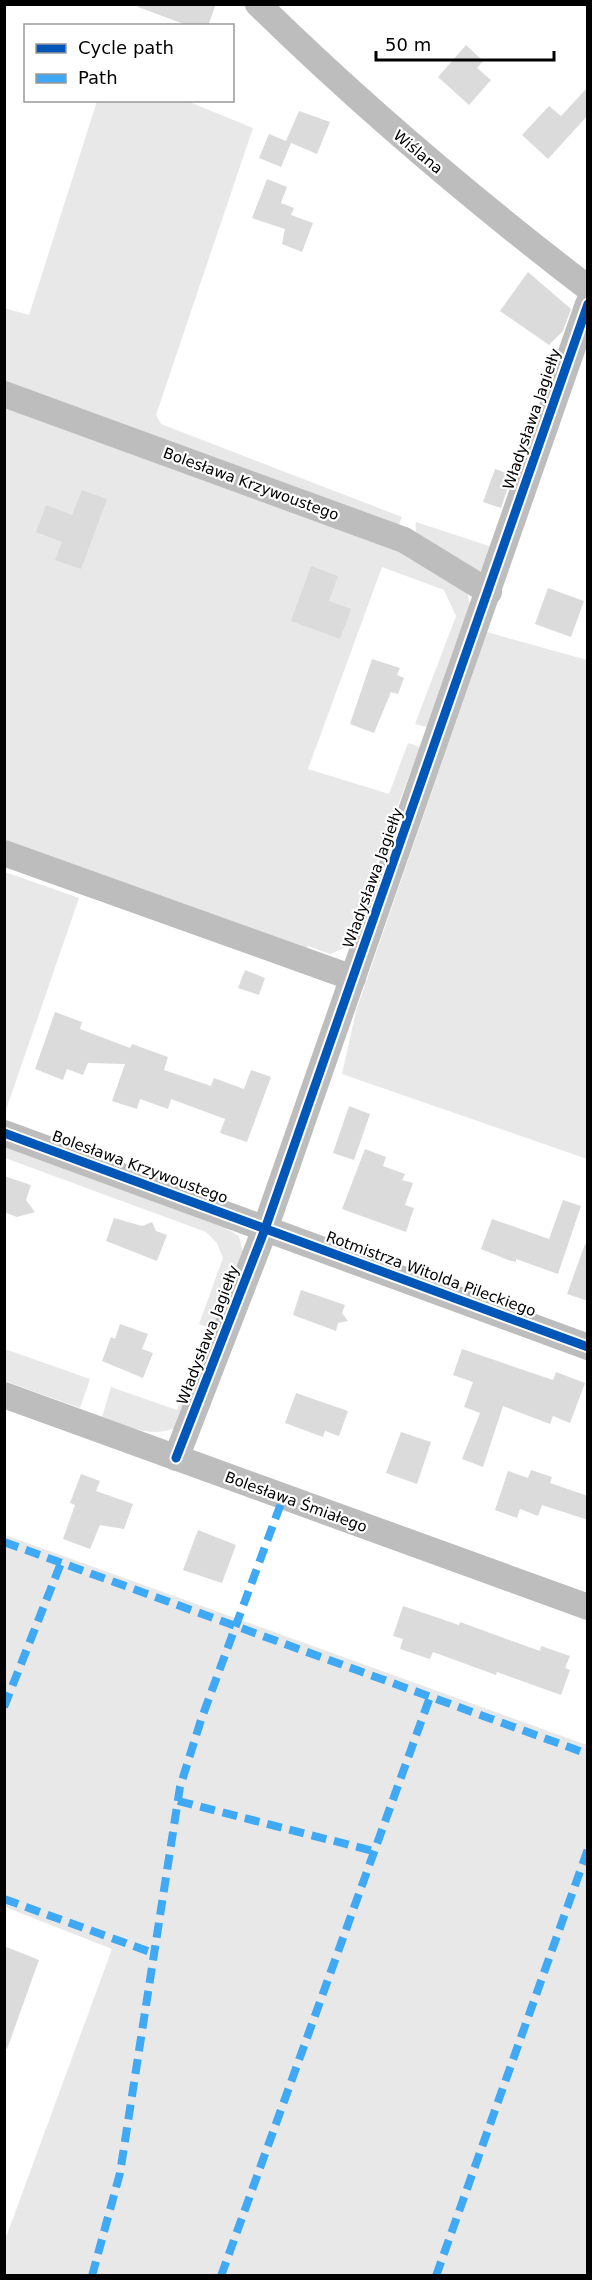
<svg xmlns="http://www.w3.org/2000/svg" width="592" height="2280" font-family="'DejaVu Sans',sans-serif">
<rect width="100%" height="100%" fill="#fff"/>
<g fill="#e8e8e8">
<polygon points="97,101 187,101 253,128 156,415 161,424 402,517 398,527 5,385 4,308 29,315"/>
<polygon points="4,402 387,542 467,591 470,605 427,727 415,724 456,616 444,590 382,567 308,769 389,794 408,743 420,747 344,948 330,954 308,946 306,951 5,842"/>
<path d="M416 522 492 547 486 566 479 572C458 561 411 550 416 522Z"/>
<polygon points="487,632 587,660 587,1159 342,1074 356,1011"/>
<polygon points="5,872 79,898 6,1110 4,1109"/>
<path d="M4 1145 225 1228 239 1236 243 1253 179 1426C153 1440 127 1426 102 1417L111 1387 177 1410 207 1327 199 1324 223 1258 217 1243 206 1232 5 1158Z"/>
<polygon points="5,1349 90,1379 80,1408 5,1381"/>
<polygon points="5,1535 587,1745 587,2275 5,2275 5,2240 112,1949 5,1907"/>
</g>
<g fill="#dbdbdb">
<polygon points="138,4 216,4 208,26 189,26 138,7"/>
<polygon points="466,45 483,61 477,68 491,80 469,105 438,77"/>
<polygon points="588,87 588,115 548,159 522,135 549,106 561,116"/>
<polygon points="299,111 330,122 317,154 291,143 281,167 259,158 269,134 286,141"/>
<polygon points="267,179 287,187 281,203 294,208 291,215 313,223 302,252 282,244 285,229 252,218"/>
<polygon points="528,272 571,309 563,331 549,345 500,311"/>
<polygon points="495,469 512,475 501,508 483,502"/>
<polygon points="82,490 107,499 81,569 55,560 62,542 36,532 46,505 72,515"/>
<polygon points="311,566 338,576 329,601 351,609 340,639 291,621"/>
<polygon points="548,588 584,601 571,637 535,624"/>
<polygon points="372,659 400,668 397,675 404,678 398,694 391,692 374,733 350,724"/>
<polygon points="245,970 265,978 259,995 238,988"/>
<polygon points="55,1012 82,1022 80,1029 130,1048 132,1044 168,1057 164,1070 211,1086 214,1078 244,1089 251,1070 271,1077 247,1142 220,1133 225,1119 171,1099 168,1109 140,1099 137,1109 112,1101 125,1064 88,1063 83,1075 67,1069 63,1080 35,1069"/>
<polygon points="349,1106 370,1114 354,1160 333,1153"/>
<polygon points="365,1149 386,1157 383,1166 405,1174 402,1180 413,1183 405,1205 414,1208 406,1232 342,1209"/>
<polygon points="4,1176 31,1185 26,1200 35,1212 17,1217 4,1212"/>
<polygon points="563,1200 581,1206 558,1274 516,1259 516,1262 508,1260 481,1249 492,1219 549,1239"/>
<polygon points="114,1218 142,1226 152,1222 156,1231 167,1235 157,1261 106,1241"/>
<polygon points="585,1244 588,1244 588,1301 567,1294"/>
<polygon points="301,1290 345,1305 342,1313 348,1321 338,1323 336,1331 293,1315"/>
<polygon points="120,1324 148,1334 142,1349 153,1353 143,1378 102,1361 111,1337 115,1339"/>
<polygon points="462,1349 553,1380 556,1372 585,1383 570,1423 553,1416 550,1424 503,1406 483,1467 462,1459 480,1413 464,1407 473,1382 453,1375"/>
<polygon points="296,1393 348,1411 339,1436 325,1431 323,1437 285,1423"/>
<polygon points="401,1432 431,1442 417,1484 386,1473"/>
<polygon points="531,1470 552,1477 550,1483 588,1496 588,1520 542,1505 538,1516 520,1509 517,1518 495,1510 508,1471 528,1478"/>
<polygon points="81,1474 100,1481 96,1491 133,1504 124,1529 100,1525 90,1549 63,1539 75,1505 70,1503"/>
<polygon points="198,1530 236,1545 222,1583 183,1570"/>
<polygon points="403,1606 459,1625 460,1622 540,1651 541,1646 570,1656 565,1668 570,1670 561,1695 497,1672 496,1675 433,1652 430,1659 400,1649 403,1639 393,1636"/>
<polygon points="4,1946 39,1960 7,2049 4,2048"/>
</g>
<g fill="none" stroke-linecap="round" stroke-linejoin="round">
<g stroke="#bdbdbd" stroke-width="26">
<path d="M258 4C362 106 472 199 588 288"/>
<polyline points="4,394 404,540 489,592"/>
<polyline points="4,853 353,978"/>
<polyline points="4,1133 588,1347"/>
<polyline points="4,1395 588,1607"/>
<polyline points="176,1458 265,1229 588,304"/>
</g>
<g stroke="#3fa9f5" stroke-width="8" stroke-dasharray="15 8" stroke-linecap="butt">
<polyline points="4,1542 588,1754"/>
<polyline points="4,1707 61,1563"/>
<polyline points="178,1801 373,1851"/>
<polyline points="4,1899 153,1953"/>
<polyline points="92,2276 120,2173 180,1787 201,1720 283,1498"/>
<polyline points="221,2276 430,1697"/>
<polyline points="436,2276 588,1849"/>
</g>
<defs>
<g id="cycleway">
<polyline points="4,1133 588,1347"/>
<polyline points="176,1458 265,1229 588,304"/>
</g>
</defs>
<use href="#cycleway" stroke="#fff" stroke-width="13"/>
<use href="#cycleway" stroke="#0057b8" stroke-width="9"/>
</g>
<g text-anchor="middle" stroke-width="4.5" stroke-linejoin="round" paint-order="stroke">
<g font-size="15" fill="#000" stroke="#fff">
<text transform="translate(418 152) rotate(40)" y="5">Wiślana</text>
<text transform="translate(532 419) rotate(-71)" y="5">Władysława Jagiełły</text>
<text transform="translate(251 484) rotate(20)" y="5">Bolesława Krzywoustego</text>
<text transform="translate(373 878) rotate(-70)" y="5">Władysława Jagiełły</text>
<text transform="translate(140 1167) rotate(20)" y="5">Bolesława Krzywoustego</text>
<text transform="translate(431 1274) rotate(20)" y="5">Rotmistrza Witolda Pileckiego</text>
<text transform="translate(208 1335) rotate(-69)" y="5">Władysława Jagiełły</text>
<text transform="translate(296 1502) rotate(20)" y="5">Bolesława Śmiałego</text>
</g>
</g>
<rect width="592" height="2280" fill="none" stroke="#000000" stroke-width="12"/>
<rect x="24" y="24" width="210" height="78" fill="#ffffff" stroke="#999999" stroke-width="1.5"/>
<rect x="36" y="44" width="30" height="9" fill="#0057b8" stroke="#999999" stroke-width="1.5"/>
<text x="78" y="54" font-size="18" fill="#000000">Cycle path</text>
<rect x="36" y="74" width="30" height="9" fill="#3fa9f5" stroke="#999999" stroke-width="1.5"/>
<text x="78" y="84" font-size="18" fill="#000000">Path</text>
<path d="M376 51v9h178v-9" fill="none" stroke="#000000" stroke-width="3"/>
<text x="385" y="51" font-size="18" fill="#000000" stroke="#ffffff" stroke-width="4.5" paint-order="stroke">50 m</text>
</svg>
